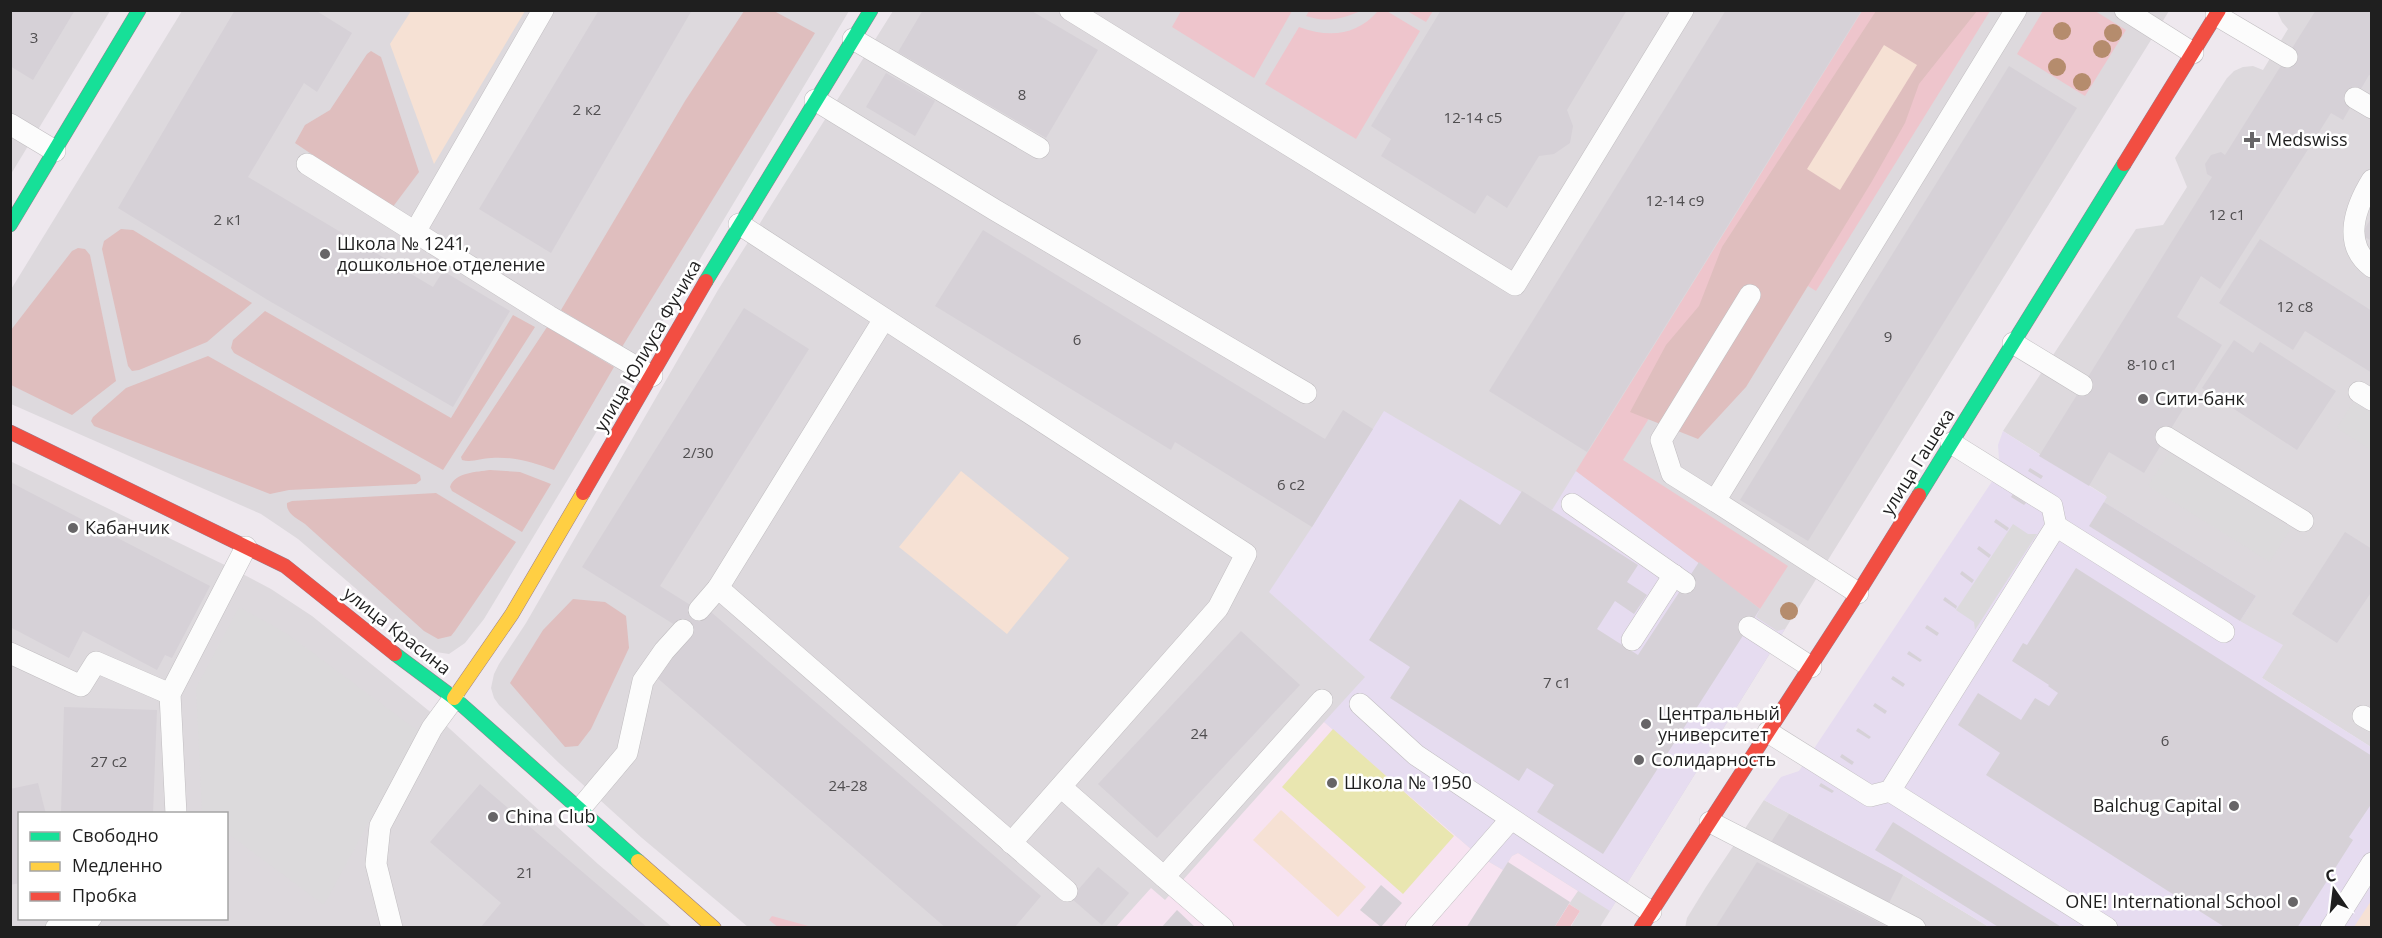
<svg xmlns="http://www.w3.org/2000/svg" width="2382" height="938" font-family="'Open Sans',sans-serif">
<rect width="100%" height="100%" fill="#eee8ee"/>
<g fill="#ddd9dd" fill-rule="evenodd">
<polygon points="11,11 110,11 11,174"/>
<polygon points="182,11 849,11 484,619 465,643 449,654 436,652 417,641 298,539 261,514 11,404 10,291"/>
<polygon points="893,11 2169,11 1600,927 748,927 642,838 559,763 499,705 494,698 491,688 494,674 499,664 526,623 718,290"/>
<polygon points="2277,11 2371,11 2371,747 2262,678 2240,621 2104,502 2106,496 2003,431 2136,229 2163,225 2187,187 2175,158 2227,78 2234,71 2243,67 2253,66 2263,70 2288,29 2282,22"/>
<path d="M10 461 233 569 271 589 312 616 439 719 598 864 672 927H11ZM20 814H226V918H20Z"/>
<polygon points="1764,800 1903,875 1989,927 1685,928 1687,918 1706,887"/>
</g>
<g fill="#e6dcf0">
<polygon points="1384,411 1552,510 1576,471 1760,609 1756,617 1777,631 1785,629 1610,911 1518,853 1512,856 1503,870 1479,856 1324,722 1365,677 1269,592 1312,527"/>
<polygon points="2003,431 2107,497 2104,502 2256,596 2240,621 2283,645 2262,678 2371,747 2371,927 1989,927 1903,875 1764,800 1781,777 1799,771 2003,465 1999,459 1998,445"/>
</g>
<polygon fill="#f7e3f1" points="1324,722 1479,856 1503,870 1512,856 1518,853 1578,891 1569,904 1580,911 1570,928 1115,928 1151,888 1165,900"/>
<g fill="#eec5cc">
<path d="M1385 10 1420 31 1356 139 1265 84 1299 27C1329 38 1356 36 1378 11Z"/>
<polygon points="1292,11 1254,78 1172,27 1181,11"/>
<path d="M1309 11V10L1361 11C1341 19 1327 23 1306 16Z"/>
<polygon points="1407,11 1433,10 1433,11 1426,22"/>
<polygon points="1862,11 1990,11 1816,291 1753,252 1623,460 1788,566 1760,609 1576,471"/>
<polygon points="2043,11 2095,11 2126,30 2085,96 2017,54"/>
<polygon points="1569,904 1580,911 1570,927 1554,928"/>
<polygon points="772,916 812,927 778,927 769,920"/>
</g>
<g fill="#dfbebe">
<polygon points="744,11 774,11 815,33 622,347 561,310 685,101"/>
<polygon points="1876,11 1977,11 1919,84 1905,123 1871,183 1746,387 1698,439 1630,412 1666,345 1699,306 1722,247"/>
<polygon points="371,51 381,57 419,172 392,208 295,143 305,125 330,110 367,54"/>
<polygon points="121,229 133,230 252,303 207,342 139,370 132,371 128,366 102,249 104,241"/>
<polygon points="78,248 85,249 90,255 116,381 72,415 11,385 11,330 72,251"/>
<polygon points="265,311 451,418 513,315 535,327 443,470 234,353 231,348 233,340"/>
<path d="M547 327 614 367 554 470C534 463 513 456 491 458 481 458 472 463 462 460L461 457Z"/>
<polygon points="208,356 413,471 420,475 421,480 416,484 289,490 270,494 94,426 91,421 93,417 126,388"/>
<path d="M490 470 520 472 551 484 522 532 452 491 450 487C455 472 477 472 490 470Z"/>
<path d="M436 493 516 542 455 631 451 636 438 639 424 631 305 524C297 518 286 514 287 503L292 501Z"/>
<polygon points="573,599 605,602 626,616 629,648 591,729 578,746 565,747 510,683 543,630"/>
</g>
<g fill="#f6e1d4">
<polygon points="411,11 525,11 434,164 390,44"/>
<polygon points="1884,45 1917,65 1840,190 1807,169"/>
<polygon points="961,471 1069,558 1007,634 899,547"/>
<polygon points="1281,810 1366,887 1338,917 1253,840"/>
<polygon points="2371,901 2371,927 2354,927"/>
</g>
<polygon fill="#e9e6b0" points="1333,729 1454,836 1403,894 1282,787"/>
<g fill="#dcdadc">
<polygon points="2354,401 2371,413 2371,450 2337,428"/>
<polygon points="2169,453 2291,528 2270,562 2148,486"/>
<polygon points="2013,524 2028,534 2037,534 1975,630 1974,622 1956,610"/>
<polygon points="239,607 286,633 418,731 324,905 227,833 226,814 202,813 196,688"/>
</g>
<g fill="#d6d1d7">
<polygon points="10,10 75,10 33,80 10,66"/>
<polygon points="235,10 315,10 352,33 317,92 304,83 248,177 433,287 443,271 510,311 453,407 266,299 118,208"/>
<polygon points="599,10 692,10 551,253 479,209"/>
<polygon points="923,10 1030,10 1098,50 1046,138 898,52"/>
<polygon points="1441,10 1627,10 1567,110 1573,126 1570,143 1554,154 1539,156 1507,208 1487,195 1475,214 1381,156 1391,139 1371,126"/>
<polygon points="1726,10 1862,10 1587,452 1489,391"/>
<polygon points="2316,10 2372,10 2372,76 2369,75 2343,120 2331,113 2220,289 2201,276 2177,317 2222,345 2144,473 2109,452 2089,486 2039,456 2212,177 2207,174 2205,164 2211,155 2221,152 2225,155"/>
<polygon points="2009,66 2077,108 1808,541 1740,500"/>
<polygon points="886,73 935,101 915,136 866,107"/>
<polygon points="2372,217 2372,241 2361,235"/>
<polygon points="983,230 1325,439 1343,410 1373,429 1312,527 1175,442 1171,450 935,306"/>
<polygon points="2260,239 2372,311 2372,373 2305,331 2293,350 2219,303"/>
<polygon points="744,308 809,349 660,586 708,616 711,612 1041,896 1014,928 946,928 655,676 691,635 582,567"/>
<polygon points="2234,340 2253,353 2260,342 2336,391 2297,450 2202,388"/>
<polygon points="2030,468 2043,476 2041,479 2028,471"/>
<polygon points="10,482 210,586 172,658 165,655 157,670 83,631 69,658 10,627"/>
<polygon points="1522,491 1638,565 1627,582 1647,595 1634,614 1615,601 1597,629 1638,655 1699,562 1760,609 1603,854 1537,812 1554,785 1527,768 1519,781 1390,698 1410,667 1369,640 1460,499 1500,525"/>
<polygon points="2013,494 2026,503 2024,505 2011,497"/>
<polygon points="2104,502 2256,596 2240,621 2089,526"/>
<polygon points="1996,519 2009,528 2007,531 1994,522"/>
<polygon points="2345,532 2372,549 2372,591 2337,643 2292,614"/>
<polygon points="1979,546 1991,555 1989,558 1977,549"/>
<polygon points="2076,568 2372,756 2372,803 2349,837 2353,840 2297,928 2226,928 1986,775 2000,753 1958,725 1978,693 2021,720 2035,698 2049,706 2058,693 2048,686 2049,685 2012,661 2023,643 2027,645"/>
<polygon points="1962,571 1974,580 1972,583 1960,574"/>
<polygon points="1945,597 1957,606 1956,609 1943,600"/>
<polygon points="1927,625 1939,633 1937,636 1925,628"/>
<polygon points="1241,631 1300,685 1157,838 1098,784"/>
<polygon points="1909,651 1922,660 1920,662 1907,654"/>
<polygon points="1893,676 1905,684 1903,687 1891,679"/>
<polygon points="1875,703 1887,711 1885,714 1873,706"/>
<polygon points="64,707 157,710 153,814 61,814"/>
<polygon points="1858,728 1871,737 1869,739 1856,731"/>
<polygon points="1842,754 1854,762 1852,765 1840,757"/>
<polygon points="38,783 46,814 20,814 20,883 10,885 10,789"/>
<polygon points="1821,783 1834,791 1832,793 1819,786"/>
<polygon points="480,784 648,928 480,928 501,903 430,842"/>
<polygon points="1789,814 1903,875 1888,905 1771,842"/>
<polygon points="1893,822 2063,928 2000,928 1875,850"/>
<polygon points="1508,862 1570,902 1554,928 1466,928"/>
<polygon points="1757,862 1890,928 1715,928"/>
<polygon points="1098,867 1129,893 1102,925 1071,898"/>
<polygon points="1381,885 1402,903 1381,927 1360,910"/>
<polygon points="1177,910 1196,928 1161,928"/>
</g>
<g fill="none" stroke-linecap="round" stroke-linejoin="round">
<defs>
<g id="lane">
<polyline points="543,10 415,232 549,316 652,376"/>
<polyline points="1070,10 1515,285 1683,10"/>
<polyline points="2125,10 2193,53"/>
<polyline points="2216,15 2287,57"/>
<polyline points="853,39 1039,148"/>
<polyline points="2355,98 2372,108"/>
<polyline points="815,100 995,210 1306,393"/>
<polyline points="10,124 55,151"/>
<polyline points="307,164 415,232"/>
<path d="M2372 180C2356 206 2341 244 2372 267"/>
<polyline points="739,224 1246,554 1218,608 1011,843"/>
<polyline points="2013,343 2082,385"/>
<polyline points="2359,392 2372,400"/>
<polyline points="2166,437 2303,521"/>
<polyline points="1715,501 1672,474 1661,440 1750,295"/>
<polyline points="1572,504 1685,583"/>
<polyline points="2056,526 2224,632"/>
<polyline points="718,588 884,319"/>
<polyline points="1858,593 1715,501 2016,10"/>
<polyline points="699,610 718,588 1067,891"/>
<polyline points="1749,627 1811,667"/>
<polyline points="1632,640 1674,575"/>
<polyline points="10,653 81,686 96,662 170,694"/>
<polyline points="1360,704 1416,755 1651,912"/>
<polyline points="2363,716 2372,721"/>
<polyline points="1768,732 1870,796 1890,791 2056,526 2052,506 1951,443"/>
<polyline points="1061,787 1164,877 1322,700"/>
<polyline points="1890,791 2107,928"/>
<polyline points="579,810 627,753 643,681 664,651 683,630"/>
<polyline points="176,814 170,694 246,547"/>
<polyline points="1710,822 1915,928"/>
<polyline points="1164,877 1223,928"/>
<polyline points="56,928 91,918"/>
<polyline points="392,928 376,864 380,826 432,728 454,698"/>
<polyline points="1416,928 1511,819"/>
<polyline points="2331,928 2372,863"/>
</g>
<g id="fast">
<polyline points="10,225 139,10"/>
<polyline points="706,281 871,10"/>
<polyline points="1919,495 2124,164"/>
<polyline points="395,654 454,698 638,861"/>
</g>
<g id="slow">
<polyline points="454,698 512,614 583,493"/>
<polyline points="638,861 714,928"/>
</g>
<g id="jam">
<polyline points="2124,164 2219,10"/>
<polyline points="10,432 285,566 395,654"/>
<polyline points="583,493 706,281"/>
<polyline points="1641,928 1858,593 1919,495"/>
</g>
</defs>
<use href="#lane" stroke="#c1bec1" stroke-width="22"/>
<use href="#fast" stroke="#997e8e" stroke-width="15"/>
<use href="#slow" stroke="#997e8e" stroke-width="15"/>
<use href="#jam" stroke="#997e8e" stroke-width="15"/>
<use href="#lane" stroke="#fcfcfc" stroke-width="21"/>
<use href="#fast" stroke="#16e098" stroke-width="14"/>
<use href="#slow" stroke="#ffcf43" stroke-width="14"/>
<use href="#jam" stroke="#f24e42" stroke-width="14"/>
</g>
<g fill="#b58c6d">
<circle cx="2062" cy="31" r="9"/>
<circle cx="2113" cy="33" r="9"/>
<circle cx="2102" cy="49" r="9"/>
<circle cx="2057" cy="67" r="9"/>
<circle cx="2082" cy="82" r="9"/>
<circle cx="1789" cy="611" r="9"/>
</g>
<g fill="#676567" stroke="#fff" stroke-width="2">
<path d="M2249 131h6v6h6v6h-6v6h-6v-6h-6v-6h6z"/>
<circle cx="325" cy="254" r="6"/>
<circle cx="2143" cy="399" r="6"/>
<circle cx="73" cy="528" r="6"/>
<circle cx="1646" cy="724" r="6"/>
<circle cx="1639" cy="760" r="6"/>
<circle cx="1332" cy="783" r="6"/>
<circle cx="2234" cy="806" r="6"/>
<circle cx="493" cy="817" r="6"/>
<circle cx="2293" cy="902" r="6"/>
</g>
<g text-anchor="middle" stroke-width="5" stroke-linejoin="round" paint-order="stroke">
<g font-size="15" fill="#4f4d4f">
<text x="34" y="43">3</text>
<text x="1022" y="100">8</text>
<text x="587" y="115">2 к2</text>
<text x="1473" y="123">12-14 с5</text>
<text x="1675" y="206">12-14 с9</text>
<text x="2227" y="220">12 с1</text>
<text x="228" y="225">2 к1</text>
<text x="2295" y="312">12 с8</text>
<text x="1888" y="342">9</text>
<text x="1077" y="345">6</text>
<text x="2152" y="370">8-10 с1</text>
<text x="698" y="458">2/30</text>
<text x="1291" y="490">6 с2</text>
<text x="1557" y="688">7 с1</text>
<text x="1199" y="739">24</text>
<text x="2165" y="746">6</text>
<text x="109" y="767">27 с2</text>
<text x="848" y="791">24-28</text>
<text x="525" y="878">21</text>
</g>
<g font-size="18" fill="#1f1f1f" stroke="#fff" text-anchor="start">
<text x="2266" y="146">Medswiss</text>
<text x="337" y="250">Школа № 1241,<tspan x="337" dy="21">дошкольное отделение</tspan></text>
<text x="2155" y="405">Сити-банк</text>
<text x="85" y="534">Кабанчик</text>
<text x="1658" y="720">Центральный<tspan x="1658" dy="21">университет</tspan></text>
<text x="1651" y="766">Солидарность</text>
<text x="1344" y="789">Школа № 1950</text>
<text x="2222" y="812" text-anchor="end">Balchug Capital</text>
<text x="505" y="823">China Club</text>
<text x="2281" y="908" text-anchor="end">ONE! International School</text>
</g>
<g font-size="18" fill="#1f1f1f" stroke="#fff">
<text transform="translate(648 346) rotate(-60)" y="6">улица Юлиуса Фучика</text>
<text transform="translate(1918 462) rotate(-58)" y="6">улица Гашека</text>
<text transform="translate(397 631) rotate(38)" y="6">улица Красина</text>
</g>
</g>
<rect width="2382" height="938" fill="none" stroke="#1f1f1f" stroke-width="24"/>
<rect x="18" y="812" width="210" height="108" fill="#ffffff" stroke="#a5a5a5" stroke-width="1.5"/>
<rect x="30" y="832" width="30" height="9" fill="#16e098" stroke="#a5a5a5" stroke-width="1.5"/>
<text x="72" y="842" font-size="18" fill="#1f1f1f">Свободно</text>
<rect x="30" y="862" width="30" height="9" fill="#ffcf43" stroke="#a5a5a5" stroke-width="1.5"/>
<text x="72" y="872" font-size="18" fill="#1f1f1f">Медленно</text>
<rect x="30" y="892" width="30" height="9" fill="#f24e42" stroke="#a5a5a5" stroke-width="1.5"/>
<text x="72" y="902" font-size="18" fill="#1f1f1f">Пробка</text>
<g transform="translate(2334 890) rotate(346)" stroke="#ffffff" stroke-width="4.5" paint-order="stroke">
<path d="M0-4.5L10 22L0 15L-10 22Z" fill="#1f1f1f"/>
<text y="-9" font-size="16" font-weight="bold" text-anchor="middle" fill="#1f1f1f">С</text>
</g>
</svg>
